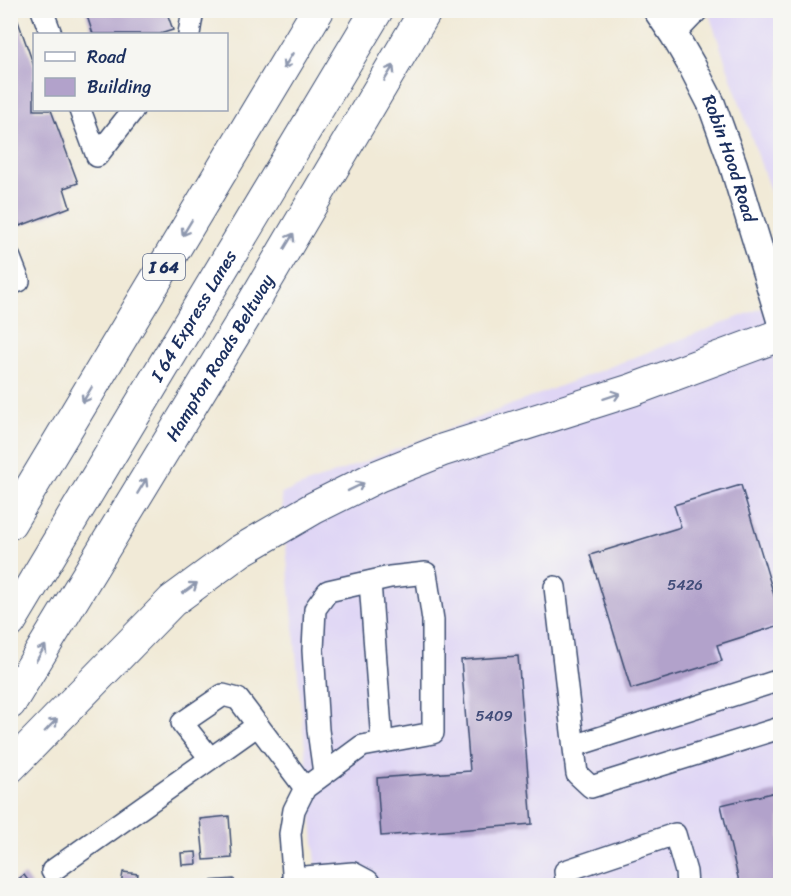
<svg xmlns="http://www.w3.org/2000/svg" width="791" height="896" font-family="Sriracha,sans-serif">
<rect width="100%" height="100%" fill="#f6f6f2"/>
<filter id="ink" filterUnits="userSpaceOnUse"><feTurbulence type="fractalNoise" baseFrequency=".0167" numOctaves="2"/><feDisplacementMap in="SourceGraphic" scale="12" xChannelSelector="R" yChannelSelector="G"/><feConvolveMatrix kernelMatrix="1 2 1 2 8 2 1 2 1" color-interpolation-filters="sRGB"/></filter>
<filter id="wash" filterUnits="userSpaceOnUse"><feTurbulence type="fractalNoise" baseFrequency=".008" numOctaves="4" result="noise"/><feDisplacementMap in="SourceGraphic" scale="24" xChannelSelector="R" yChannelSelector="G"/><feGaussianBlur stdDeviation="1.35" result="paint"/><feColorMatrix in="noise" values="0 0 0 0 0 0 0 0 0 0 0 0 0 0 0 0 0 1.4 0 .05"/><feComposite in="paint" operator="in"/></filter>
<g filter="url(#wash)">
<rect width="100%" height="100%" fill="#f1ead7"/>
<g fill="#dfd5f5">
<polygon points="708,11 780,11 780,220"/>
<polygon points="780,301 780,885 318,885 281,494"/>
</g>
<g id="blocks">
<g fill="#b2a2cb">
<polygon points="10,10 14,10 34,66 34,110 51,110 78,183 64,188 70,207 20,226 10,199"/>
<polygon points="85,10 166,10 173,30 160,34 93,34"/>
<polygon points="741,485 780,615 780,625 717,645 722,661 631,689 590,555 681,527 674,505"/>
<polygon points="518,656 532,824 381,836 377,778 470,771 461,660"/>
<polygon points="780,791 780,886 740,886 721,805"/>
<polygon points="229,816 232,858 204,860 200,819"/>
<polygon points="196,852 197,864 182,865 181,853"/>
<polygon points="123,872 138,874 136,886 121,885"/>
<polygon points="24,875 32,886 10,886 10,885"/>
<polygon points="234,879 235,886 208,886 208,881"/>
</g>
</g>
</g>
<g filter="url(#ink)">
<use href="#blocks" fill-opacity="0" stroke="#3b4b70" stroke-width="1.5"/>
<g fill="none" stroke-linecap="round" stroke-linejoin="round">
<defs>
<g id="minor">
<polyline points="42,10 51,34"/>
<polyline points="189,34 193,10"/>
<polyline points="674,35 698,10"/>
<polyline points="80,110 97,156 133,110"/>
<polyline points="10,258 19,281 10,284"/>
<polyline points="370,582 382,742"/>
<polyline points="555,587 577,774 591,787 780,728"/>
<polyline points="574,746 780,680"/>
<polyline points="210,758 182,723 223,695 238,699 305,788"/>
<polyline points="52,871 258,725"/>
<polyline points="293,878 353,873 368,881 371,886"/>
<polyline points="294,886 290,834 294,810 305,788 362,746 433,733 433,620 426,573 390,577 328,591 315,609 313,650 318,730 324,773"/>
<polyline points="567,886 565,871 675,834 686,872 687,886"/>
</g>
<g id="major">
<path id="s1" d="M657 10 674 35 692 66 711 103 733 164 780 318"/>
</g>
<g id="highway">
<polyline points="10,523 318,10"/>
<path id="s2" d="M10 622 377 10"/>
<path id="s3" d="M10 703 249 310 426 10"/>
<polyline points="10,767 172,601 240,551 314,508 378,476 443,450 632,390 780,335"/>
</g>
</defs>
<use href="#minor" stroke="#3b4b70" stroke-width="24"/>
<use href="#major" stroke="#3b4b70" stroke-width="30"/>
<use href="#highway" stroke="#3b4b70" stroke-width="34"/>
<use href="#minor" stroke="#fff" stroke-width="21"/>
<use href="#major" stroke="#fff" stroke-width="27"/>
<use href="#highway" stroke="#fff" stroke-width="32"/>
</g>
<defs><path id="oneway-shaft" d="M-6 0H5M1.5-3L5.5 0L1.5 3" fill="none" stroke-width="1.6" stroke-linecap="round" stroke-linejoin="round" transform="scale(1.5)"/></defs>
<g stroke="#8d97ae">
<use href="#oneway-shaft" transform="translate(288 61) rotate(121)"/>
<use href="#oneway-shaft" transform="translate(389 73) rotate(-59)"/>
<use href="#oneway-shaft" transform="translate(187 228) rotate(121)"/>
<use href="#oneway-shaft" transform="translate(289 241) rotate(-59)"/>
<use href="#oneway-shaft" transform="translate(87 395) rotate(121)"/>
<use href="#oneway-shaft" transform="translate(612 396) rotate(-18)"/>
<use href="#oneway-shaft" transform="translate(142 486) rotate(-59)"/>
<use href="#oneway-shaft" transform="translate(356 487) rotate(-26)"/>
<use href="#oneway-shaft" transform="translate(190 588) rotate(-36)"/>
<use href="#oneway-shaft" transform="translate(41 653) rotate(-59)"/>
<use href="#oneway-shaft" transform="translate(51 725) rotate(-46)"/>
</g>
</g>
<g text-anchor="middle" stroke-width="5" stroke-linejoin="round" paint-order="stroke">
<g font-size="15" fill="#414c79">
<text x="685" y="590">5426</text>
<text x="494" y="721">5409</text>
</g>
<rect fill="#f6f6f2" stroke="#5d6b8a" stroke-width="1.5" x="143" y="254" width="42" height="26" rx="4.5"/>
<g font-size="16" font-weight="bold" fill="#1b2f5e">
<text x="164" y="273">I 64</text>
</g>
<g font-size="18" fill="#1b2f5e" stroke="#f6f6f2">
<text dy="6" stroke="none"><textPath href="#s1" startOffset="166">Robin Hood Road</textPath></text>
<text dy="6" stroke="none"><textPath href="#s2" startOffset="357">I 64 Express Lanes</textPath></text>
<text dy="6" stroke="none"><textPath href="#s3" startOffset="404">Hampton Roads Beltway</textPath></text>
</g>
</g>
<rect width="791" height="896" fill="none" stroke="#f6f6f2" stroke-width="36"/>
<rect x="33" y="33" width="195" height="78" fill="#f6f6f2" stroke="#9ea6b7" stroke-width="1.5"/>
<rect x="45" y="52" width="30" height="9" fill="#ffffff" stroke="#9ea6b7" stroke-width="1.5"/>
<text x="87" y="63" font-size="18" fill="#1b2f5e">Road</text>
<rect x="45" y="78" width="30" height="18" fill="#b2a2cb" stroke="#9ea6b7" stroke-width="1.5"/>
<text x="87" y="93" font-size="18" fill="#1b2f5e">Building</text>
</svg>
